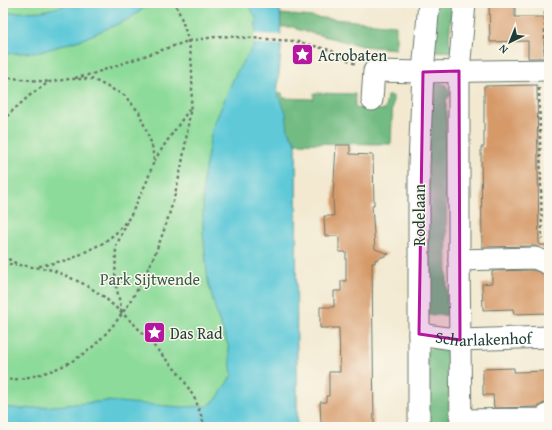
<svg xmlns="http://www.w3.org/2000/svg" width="552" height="430" font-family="'Gentium Book Plus',serif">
<rect width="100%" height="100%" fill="#fbf7ec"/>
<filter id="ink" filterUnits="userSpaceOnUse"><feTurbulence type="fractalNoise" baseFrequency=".025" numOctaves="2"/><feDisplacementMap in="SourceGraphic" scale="8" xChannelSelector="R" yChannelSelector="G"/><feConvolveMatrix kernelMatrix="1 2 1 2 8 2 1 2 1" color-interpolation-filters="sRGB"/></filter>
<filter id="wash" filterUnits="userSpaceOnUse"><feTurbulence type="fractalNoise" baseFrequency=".012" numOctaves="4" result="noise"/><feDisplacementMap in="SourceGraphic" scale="16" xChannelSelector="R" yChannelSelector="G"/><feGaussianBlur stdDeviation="0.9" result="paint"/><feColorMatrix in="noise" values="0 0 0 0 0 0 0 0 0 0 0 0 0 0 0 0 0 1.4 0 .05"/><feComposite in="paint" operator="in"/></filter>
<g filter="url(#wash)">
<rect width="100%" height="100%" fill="#f2e9d0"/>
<polygon fill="#8ddb9a" stroke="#568c67" points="3,3 281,3 280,5 281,48 277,94 286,112 288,131 296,143 297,427 3,427"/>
<g fill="#72bb82" stroke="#487c5b">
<polygon points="436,3 452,3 449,42 454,48 453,52 432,51"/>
<polygon points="281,14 396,25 396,49 362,46 296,29 295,27 281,27"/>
<polygon points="440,83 445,84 451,94 446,100 447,304 453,312 453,315 425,315 430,88 434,84"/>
<polygon points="282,93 283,98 314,99 314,93 355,94 355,108 385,110 387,96 393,96 391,144 296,143 288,131 277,94"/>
<path d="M441 345C448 349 451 353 453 361L448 368 449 427H427L426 352 434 346Z"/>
</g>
<g fill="#5ec9d8" stroke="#3e8386">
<polygon points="76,3 151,3 129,19 83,39 40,52 3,54 3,13 42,11"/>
<polygon points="247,3 281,3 280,5 281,48 277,94 286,112 288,131 296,143 297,427 3,427 3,407 23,409 106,401 181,407 207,406 216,400 232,375 228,345 217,315 208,282 203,232 203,181 212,129 236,73 256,42 256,17"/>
</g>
<polygon fill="#f2e9d0" points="255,34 282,35 282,45 253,43"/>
<g id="blocks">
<g fill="#d69a69">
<polygon points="489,3 515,3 515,17 549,17 549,40 544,40 544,58 528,58 528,41 490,42"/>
<polygon points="537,85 539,245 548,245 548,251 535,246 482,247 481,147 484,147 484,86"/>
<polygon points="336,145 350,145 350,154 373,155 374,205 372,205 375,249 389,254 375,260 375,263 372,263 374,427 334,427 334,425 321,425 320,402 326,402 326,396 329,396 329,372 340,372 339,328 320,328 320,307 334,307 334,291 341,291 341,281 346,281 346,252 339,252 339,236 325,236 324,216 334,216 333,198"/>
<polygon points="533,270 549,276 549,313 514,314 513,309 483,310 482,284 492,283 492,271"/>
<polygon points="514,368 514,372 549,371 549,402 542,404 538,407 494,408 493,395 483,395 483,369"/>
</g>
</g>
</g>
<g filter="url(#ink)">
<use href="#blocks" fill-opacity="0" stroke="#69796b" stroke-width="1"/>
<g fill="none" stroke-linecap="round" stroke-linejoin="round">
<defs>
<g id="minor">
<polyline points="372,100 374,71 423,72 549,70"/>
<polyline points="459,260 535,258 549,264"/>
<path id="s1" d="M419 334 460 340 549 337"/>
<polyline points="461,420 542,419 549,414"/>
<polyline points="419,427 419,164 423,72 429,3"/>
<polyline points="461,427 459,260 459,71 465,3"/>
</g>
</defs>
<use href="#minor" stroke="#69796b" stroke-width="23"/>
<g stroke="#69796b" stroke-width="2.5" stroke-dasharray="3 3" stroke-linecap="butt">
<polyline points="545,51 545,10"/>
<polyline points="3,77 49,82"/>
<polyline points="75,78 92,74 188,41 222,36 294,41 330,50 357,65"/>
<polyline points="539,88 542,239"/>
<polyline points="3,121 10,113 29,96 49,82 70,79 92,79 124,95 139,112 152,145 154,161 147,181 130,217 116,233 103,243 71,259 36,267"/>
<polyline points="154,161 165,144 191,107"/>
<polyline points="3,256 19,265 53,270 86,285 103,296 134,324 182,377 196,401 205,427"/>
<polyline points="3,263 16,265"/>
<polyline points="122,312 115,281 116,246 128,221"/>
<path d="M3 380C17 380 31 377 44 373 61 368 76 360 90 349 99 342 107 332 115 323 156 271 178 198 187 133 190 113 193 93 192 73 192 49 185 25 175 3"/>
</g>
<use href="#minor" stroke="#fff" stroke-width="21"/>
</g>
</g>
<path fill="#b5179e" fill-opacity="0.2" stroke="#b5179e" stroke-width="3" stroke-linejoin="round" d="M459 71 460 340 419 334 423 72Z"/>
<defs>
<symbol id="sight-square" viewBox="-11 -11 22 22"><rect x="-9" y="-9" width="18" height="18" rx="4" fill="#b5179e" stroke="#fbf7ec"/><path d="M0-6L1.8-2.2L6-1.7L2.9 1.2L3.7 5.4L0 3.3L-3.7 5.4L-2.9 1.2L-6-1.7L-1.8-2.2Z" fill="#fff"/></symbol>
</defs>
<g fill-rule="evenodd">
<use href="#sight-square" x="290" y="42" width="25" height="25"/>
<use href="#sight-square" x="142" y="320" width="25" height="25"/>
</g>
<g text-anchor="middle" stroke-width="3" stroke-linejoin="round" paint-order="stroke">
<g font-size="16" fill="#1f3d34" stroke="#fbf7ec" text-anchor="start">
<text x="318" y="61">Acrobaten</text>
<text x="170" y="339">Das Rad</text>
</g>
<g font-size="16" fill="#1f3d34" stroke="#fbf7ec">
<text transform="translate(419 215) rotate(-90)" y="6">Rodelaan</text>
<text dy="6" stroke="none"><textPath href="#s1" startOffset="65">Scharlakenhof</textPath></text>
</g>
<g font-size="16" fill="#355d48" stroke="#fbf7ec">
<text x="150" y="285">Park Sijtwende</text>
</g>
</g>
<rect width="552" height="430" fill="none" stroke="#fbf7ec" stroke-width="16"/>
<g transform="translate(510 42) rotate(223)" stroke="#fbf7ec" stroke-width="3" paint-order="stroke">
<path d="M0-3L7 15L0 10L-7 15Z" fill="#1f3d34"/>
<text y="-6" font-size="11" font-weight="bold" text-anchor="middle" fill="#1f3d34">N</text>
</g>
</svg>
